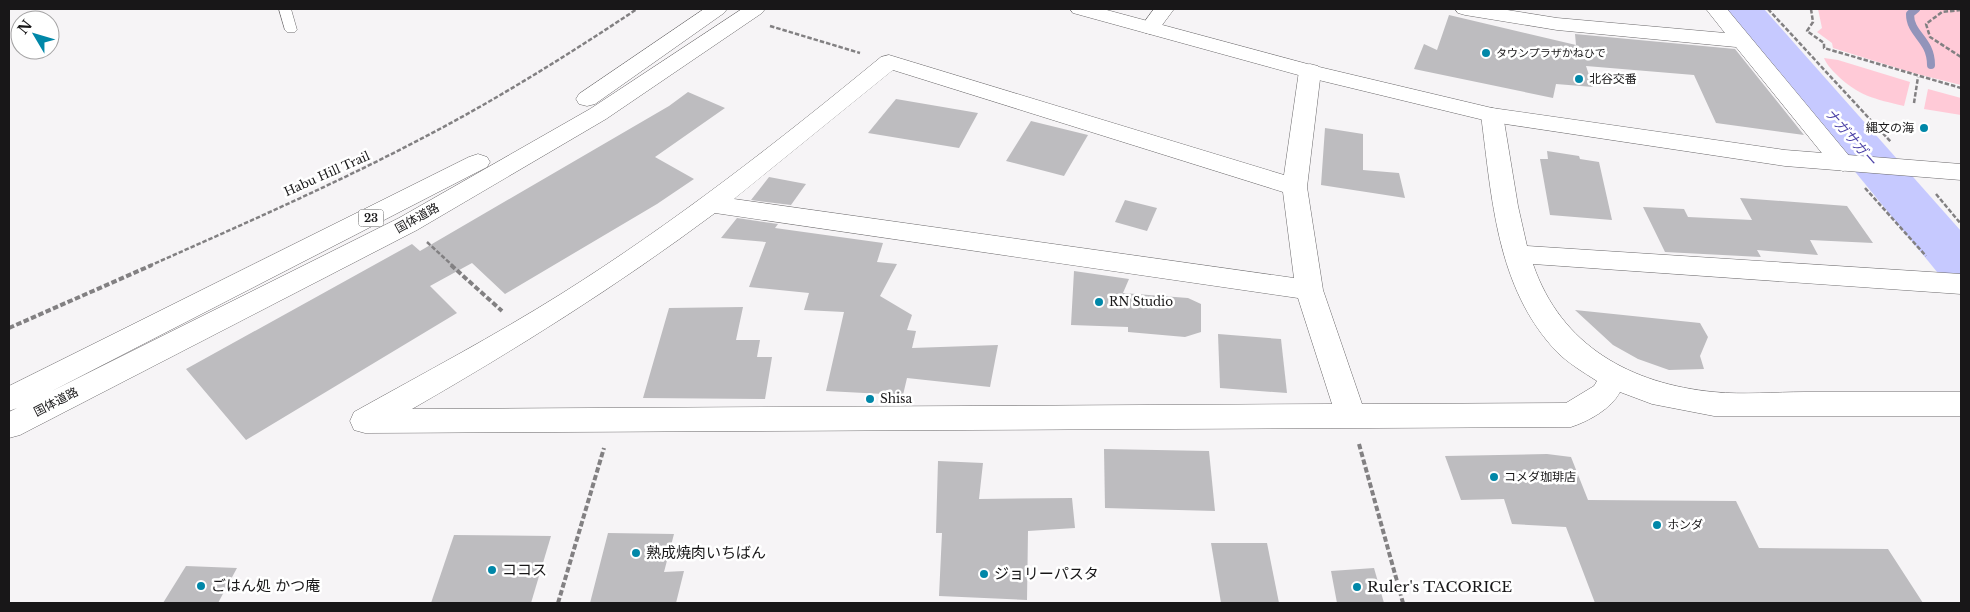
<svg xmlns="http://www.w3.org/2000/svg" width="1970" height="612" font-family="'Libre Baskerville','Noto Sans JP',serif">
<rect width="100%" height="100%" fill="#f6f4f6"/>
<g fill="#ffcad7">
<polygon points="1818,9 1961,9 1961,85 1913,73 1833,48 1832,43 1817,32 1822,28"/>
<path d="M1824 58 1838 60 1910 82 1904 106C1875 99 1858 96 1836 74 1831 69 1827 65 1824 58Z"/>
<polygon points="1928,89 1961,98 1961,115 1924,109"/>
</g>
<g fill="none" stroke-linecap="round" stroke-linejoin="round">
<path stroke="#9294ba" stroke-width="8" d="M1916 9 1910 14C1910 35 1931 39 1931 65"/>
<polygon fill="#c6c9ff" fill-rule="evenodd" points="1722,9 1764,9 1961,231 1961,284 1942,278"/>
</g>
<g fill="#bdbcbf">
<polygon points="1449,15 1576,45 1575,34 1735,49 1804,135 1716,123 1694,75 1586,66 1593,87 1556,84 1553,98 1414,69 1424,44 1437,50"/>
<polygon points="688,92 725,108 655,157 694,179 657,204 505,294 472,263 430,286 457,313 246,440 186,369 412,244 420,251 669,106"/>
<polygon points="896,99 978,113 959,148 868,133"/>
<polygon points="1031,121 1088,135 1064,176 1006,161"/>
<polygon points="1325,128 1363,134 1363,170 1399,173 1405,198 1321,185"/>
<polygon points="1547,151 1579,156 1580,159 1599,162 1612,220 1550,215 1540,159 1548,159"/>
<polygon points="769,177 806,184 791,205 751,200"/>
<polygon points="1740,198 1847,206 1873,243 1810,240 1818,255 1757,250 1761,257 1665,252 1643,207 1684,209 1688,217 1752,220"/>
<polygon points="1125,200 1157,208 1147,231 1115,222"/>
<polygon points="737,218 778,224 775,228 883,243 877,262 897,264 880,296 912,315 907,330 916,331 912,348 998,345 990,387 907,378 903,395 826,391 844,312 804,310 809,293 749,287 766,242 721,238"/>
<polygon points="1074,271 1129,279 1123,293 1188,298 1201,304 1201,332 1185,337 1128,332 1128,327 1071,325"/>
<polygon points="743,307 736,340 760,340 757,357 772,357 765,399 643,398 669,308"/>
<polygon points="1575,310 1700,323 1708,337 1700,356 1704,369 1669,370 1638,359 1613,345"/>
<polygon points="1218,334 1281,339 1287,393 1220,388"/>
<polygon points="1104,449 1209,451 1215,511 1105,508"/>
<polygon points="1547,454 1571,457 1588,500 1736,501 1759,548 1888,549 1923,603 1595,603 1566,527 1512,524 1504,499 1461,500 1445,456"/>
<polygon points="938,461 983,463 979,499 1072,498 1075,528 1028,531 1027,600 939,596 942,533 936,533"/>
<polygon points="608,533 674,534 664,572 684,571 676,603 590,603"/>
<polygon points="454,535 551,536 531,603 431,603"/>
<polygon points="1211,543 1267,543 1279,603 1221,603"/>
<polygon points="186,566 237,568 218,603 163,603"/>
<polygon points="1374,568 1384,603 1337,603 1331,571"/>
</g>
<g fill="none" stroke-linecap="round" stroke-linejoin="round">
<defs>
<polygon id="lane" points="279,9 291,9 297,30 295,32 287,32 285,30"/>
<g id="street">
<polygon points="1154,9 1174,9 1157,32 1150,34 1143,32 1140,28"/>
<polygon points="1455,9 1501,9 1557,18 1725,33 1706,9 1727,9 1855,163 1852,168 1843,171 1834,168 1736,47 1557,30 1465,15 1458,13"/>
<path d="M889 55 1284 175 1299 71 1302 66 1310 64 1318 66 1321 71 1307 187 1323 290 1362 404 1566 403 1594 386 1597 381C1583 372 1568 363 1557 352 1496 288 1492 198 1481 115L1484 110 1492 108 1500 110 1503 115 1518 206 1527 246 1961 274V294L1533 264C1561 346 1631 384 1714 392 1744 395 1775 392 1805 392 1857 392 1909 392 1961 392V416H1714L1652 404 1620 392C1611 409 1589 421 1571 427L365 433 354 430 350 421 354 412C424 373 494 336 561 294 674 223 779 141 881 57ZM893 70 1283 192 1294 278 734 199ZM715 213 1298 298 1332 404 412 409C518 348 617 286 715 213Z"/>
</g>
<polygon id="secondary" points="1070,9 1103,9 1315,66 1492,108 1785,150 1961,164 1961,180 1785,166 1492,122 1302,76 1073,13"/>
<g id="primary">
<polygon points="704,9 727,9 724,13 595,104 587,106 579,104 576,99 579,94"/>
<polygon points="742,9 765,9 762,13 606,119 417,230 20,435 9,438 9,412 17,408 9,411 9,386 469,157 478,154 487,157 490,162 487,167 52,391 399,218 590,109"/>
</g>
</defs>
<use href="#lane" stroke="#6b696b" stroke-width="1"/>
<use href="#street" stroke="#6b696b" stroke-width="1"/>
<use href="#secondary" stroke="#6b696b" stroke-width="1"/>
<use href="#primary" stroke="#6b696b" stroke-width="1"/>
<g stroke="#828082" stroke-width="2.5" stroke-dasharray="4.5 2" stroke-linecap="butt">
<polyline points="1768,9 1891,142"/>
<polyline points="1811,9 1813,22 1807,31 1824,43 1824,48 1961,88"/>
<polyline points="1961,10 1942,12 1926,24 1930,37 1961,57"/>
<polyline points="770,26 860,53"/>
<polyline points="1914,103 1918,77"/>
<polyline points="1865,188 1926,256"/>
<polyline points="1936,194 1961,224"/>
<polyline points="427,242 453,266"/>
<path d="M149 266C264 215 381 164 490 101 540 72 589 41 637 9"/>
</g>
<g stroke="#828082" stroke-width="4" stroke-dasharray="5.5 2.5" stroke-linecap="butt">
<polyline points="451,265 502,311"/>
<polyline points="9,328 152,265"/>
<polyline points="1359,444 1403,603"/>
<polyline points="558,603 604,448"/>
</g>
<use href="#lane" fill="#fff" fill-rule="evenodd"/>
<use href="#street" fill="#fff" fill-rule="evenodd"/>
<use href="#secondary" fill="#fff" fill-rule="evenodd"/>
<use href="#primary" fill="#fff" fill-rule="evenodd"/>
</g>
<g fill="#0087a8" stroke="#fff" stroke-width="2">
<circle cx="1486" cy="53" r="5"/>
<circle cx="1579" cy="79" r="5"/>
<circle cx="1924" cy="128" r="5"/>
<circle cx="1099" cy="302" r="5"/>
<circle cx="870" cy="399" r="5"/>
<circle cx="1494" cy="477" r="5"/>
<circle cx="1657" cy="525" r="5"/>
<circle cx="636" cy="553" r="5"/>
<circle cx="492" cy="570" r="5"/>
<circle cx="984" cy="574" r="5"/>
<circle cx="201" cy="586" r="5"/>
<circle cx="1357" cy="587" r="5"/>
</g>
<g text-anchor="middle" stroke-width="5" stroke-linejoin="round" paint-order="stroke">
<g font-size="11" fill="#181718" stroke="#fff" text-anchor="start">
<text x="1496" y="57">タウンプラザかねひで</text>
</g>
<rect fill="#fff" stroke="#5d5d5d" stroke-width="1" x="358.5" y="209.5" width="25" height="17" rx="4"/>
<g font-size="11" font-weight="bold" fill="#181718">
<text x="371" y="222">23</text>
</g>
<g font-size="12" fill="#181718" stroke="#fff" text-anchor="start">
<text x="1589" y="83">北谷交番</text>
<text x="1914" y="132" text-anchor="end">縄文の海</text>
<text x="1109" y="306">RN Studio</text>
<text x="880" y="403">Shisa</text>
<text x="1504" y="481">コメダ珈琲店</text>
<text x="1667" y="529">ホンダ</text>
</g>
<g font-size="12" fill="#181718" stroke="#fff">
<text transform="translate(327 174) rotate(-24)" y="4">Habu Hill Trail</text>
<text transform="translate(417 218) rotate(-29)" y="4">国体道路</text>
<text transform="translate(56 402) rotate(-27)" y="4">国体道路</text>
</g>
<g font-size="14" font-style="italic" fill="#4d43a7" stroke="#fff">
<text transform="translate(1851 137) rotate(49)" y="5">ナガサガー</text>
</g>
<g font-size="15" fill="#181718" stroke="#fff" text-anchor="start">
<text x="646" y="558">熟成焼肉いちばん</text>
<text x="502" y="575">ココス</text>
<text x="994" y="579">ジョリーパスタ</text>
<text x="211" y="591">ごはん処 かつ庵</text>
<text x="1367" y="592">Ruler's TACORICE</text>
</g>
</g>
<rect width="1970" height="612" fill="none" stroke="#181718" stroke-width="20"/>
<g transform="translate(35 35) rotate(308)"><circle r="24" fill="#ffffff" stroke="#a3a2a3"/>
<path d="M0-4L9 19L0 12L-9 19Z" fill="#0087a8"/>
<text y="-8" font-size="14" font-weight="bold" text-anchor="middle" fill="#181718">N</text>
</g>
</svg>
